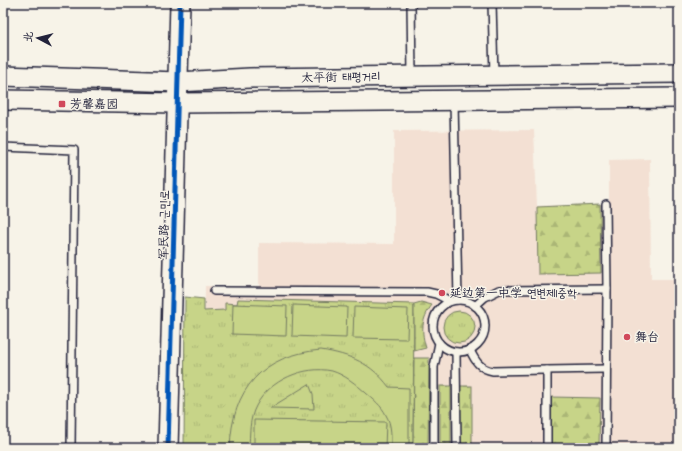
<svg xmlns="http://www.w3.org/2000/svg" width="682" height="451" font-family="'Architects Daughter','LXGW WenKai TC','Poor Story',sans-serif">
<defs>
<pattern id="grass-tufts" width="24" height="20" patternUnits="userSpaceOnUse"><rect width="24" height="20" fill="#c7d488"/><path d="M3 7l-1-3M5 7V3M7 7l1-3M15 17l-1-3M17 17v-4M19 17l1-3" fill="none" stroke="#abb676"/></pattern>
<pattern id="forest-firs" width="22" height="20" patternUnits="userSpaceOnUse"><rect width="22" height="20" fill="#c7d488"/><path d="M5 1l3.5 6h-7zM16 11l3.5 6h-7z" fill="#abb676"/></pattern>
</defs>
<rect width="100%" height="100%" fill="#f7f3e8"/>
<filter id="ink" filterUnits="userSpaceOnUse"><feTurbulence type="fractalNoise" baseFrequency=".025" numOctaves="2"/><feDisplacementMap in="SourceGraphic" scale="8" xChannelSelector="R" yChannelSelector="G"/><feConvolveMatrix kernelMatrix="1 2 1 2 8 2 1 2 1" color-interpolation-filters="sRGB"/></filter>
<g filter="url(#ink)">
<polygon fill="#f3e0d3" points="534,130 537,206 609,204 609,160 650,159 651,279 679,279 679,448 202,448 205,286 259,286 259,243 394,244 394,131"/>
<g fill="url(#grass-tufts)" stroke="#747b62">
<polygon points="185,297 204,299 204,311 225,310 225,303 237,304 238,299 414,304 413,448 184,448"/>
<circle cx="459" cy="327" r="16"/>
</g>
<g fill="url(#forest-firs)" stroke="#747b62">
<polygon points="600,204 601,273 538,274 537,207"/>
<path d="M421 302 432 305C421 319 421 332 426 348L414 351V304Z"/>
<polygon points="414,358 429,358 428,448 413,448"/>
<rect x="440" y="386" width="11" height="62"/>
<rect x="459" y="386" width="13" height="62"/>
<polygon points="551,397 600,398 599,448 550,448"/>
</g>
<g fill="#c7d488" stroke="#747b62">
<polygon points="233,304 287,306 286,336 232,334"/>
<polygon points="293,305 347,307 346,338 292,336"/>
<polygon points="354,307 408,309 407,339 353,338"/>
<path d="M321 350C351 355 371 363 389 387L409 388V448H391C391 437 392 425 386 415 382 406 373 399 366 393 356 384 345 375 332 371 305 365 269 380 256 406 249 419 250 434 249 448H230C232 389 262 355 321 350Z"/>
<polygon points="309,384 313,394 314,409 270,408"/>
<polygon points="254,420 386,422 385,448 254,448"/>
</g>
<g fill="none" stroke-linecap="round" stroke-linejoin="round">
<defs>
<g id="lane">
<polyline points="411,3 412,76"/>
<polyline points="492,3 494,75"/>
<polyline points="454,101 458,300"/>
<polyline points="3,147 74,150 71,448"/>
<polyline points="606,204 607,289 606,448"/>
<polyline points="214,291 427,292 436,294 450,301"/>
<circle cx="459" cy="326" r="26"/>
<polyline points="475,306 485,297 499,290 607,289"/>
<path d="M470 350C475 361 480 369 493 371L605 369"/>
<polyline points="456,352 457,448"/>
<polyline points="547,370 547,448"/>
<polyline points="434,448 434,367 439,343"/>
</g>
<g id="secondary">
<polyline points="3,76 178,82 250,78 679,73"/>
<polyline points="3,100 177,103 679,98"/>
<polyline points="168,448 180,3"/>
</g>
</defs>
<use href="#lane" stroke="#22223b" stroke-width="10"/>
<use href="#secondary" stroke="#22223b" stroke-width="22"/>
<use href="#lane" stroke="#f7f3e8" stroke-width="7"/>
<use href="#secondary" stroke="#f7f3e8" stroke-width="19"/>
<defs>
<polyline id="cycleway" points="168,448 180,3"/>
</defs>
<use href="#cycleway" stroke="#f7f3e8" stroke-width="8"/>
<use href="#cycleway" stroke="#0057b8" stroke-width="5"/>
</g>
</g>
<g fill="#d1495b" stroke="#f7f3e8" stroke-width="1.5">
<rect x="58" y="100" width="8" height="8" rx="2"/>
<circle cx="442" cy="293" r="4"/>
<circle cx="627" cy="337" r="4"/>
</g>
<g text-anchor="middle" stroke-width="3" stroke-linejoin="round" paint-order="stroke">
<g font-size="12" fill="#22223b" stroke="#f7f3e8">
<text transform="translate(341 77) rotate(-1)" y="4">太平街 태평거리</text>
<text transform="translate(164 225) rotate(-89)" y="4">军民路 군민로</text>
</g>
<g font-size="12" fill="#22223b" stroke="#f7f3e8" text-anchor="start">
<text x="70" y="108">芳馨嘉园</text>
<text x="450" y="297">延边第一中学 연변제1중학</text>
<text x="635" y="341">舞台</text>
</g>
</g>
<rect width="682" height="451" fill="none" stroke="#f7f3e8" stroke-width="16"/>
<rect x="8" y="8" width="666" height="435" fill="none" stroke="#22223b" stroke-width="1.5" filter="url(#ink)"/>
<g transform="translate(38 38) rotate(277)" stroke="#f7f3e8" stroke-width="3" paint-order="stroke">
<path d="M0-3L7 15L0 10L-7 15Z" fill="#22223b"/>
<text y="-6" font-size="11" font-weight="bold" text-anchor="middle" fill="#22223b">北</text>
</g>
</svg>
